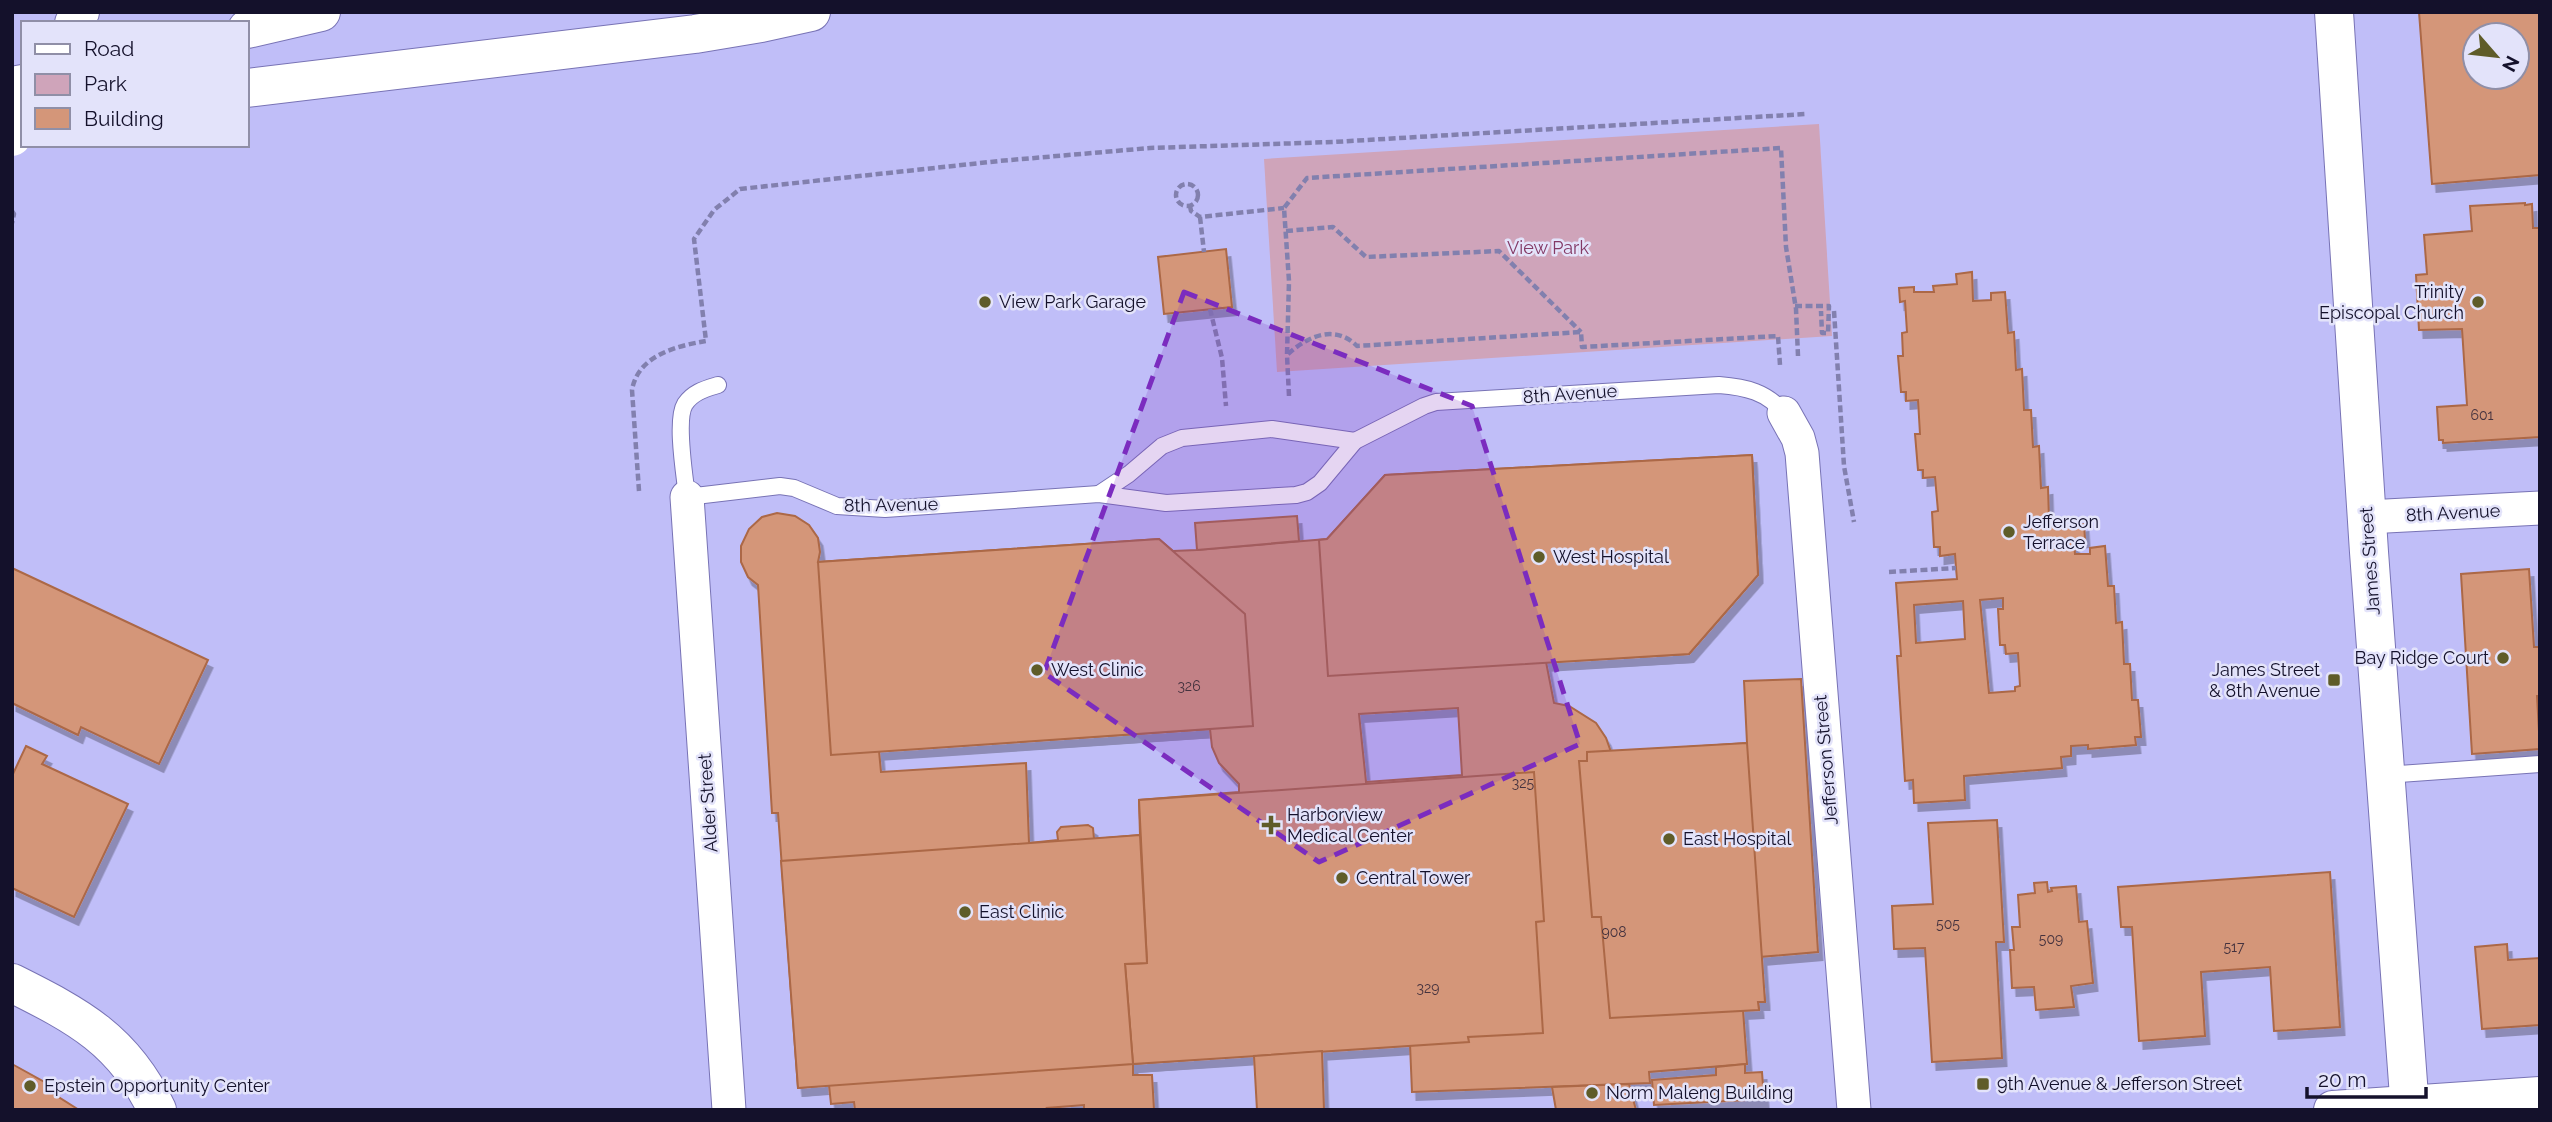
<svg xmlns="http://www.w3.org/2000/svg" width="2552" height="1122" font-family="Raleway,sans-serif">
<defs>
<filter id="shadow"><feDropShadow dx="4.5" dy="8" stdDeviation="0" flood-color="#0004"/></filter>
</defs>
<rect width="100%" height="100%" fill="#c0bef8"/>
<polygon fill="#cfa4ba" points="1819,124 1832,336 1277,372 1264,159"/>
<g fill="#d49679" stroke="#ac6846" stroke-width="2" fill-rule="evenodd" filter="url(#shadow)">
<path d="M2419 12H2540V175L2432 184ZM2475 35H2517V77H2475Z"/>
<polygon points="2525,203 2525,205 2532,204 2533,228 2540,228 2540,437 2443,443 2443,440 2439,440 2437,407 2467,405 2462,329 2419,330 2416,275 2427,274 2424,235 2472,231 2470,206"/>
<polygon points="1226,249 1232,307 1164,314 1158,257"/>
<path d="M1972 272 1973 301 1991 300V293L2005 292 2008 333 2014 332 2016 370 2022 369 2024 410H2031L2033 447 2039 446 2041 488 2048 487 2049 520 2062 519 2063 526 2084 524 2085 539 2074 540 2075 554H2090V548L2105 546 2108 586H2114L2116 623 2122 622 2124 664H2130L2132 700H2138L2141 737H2135L2136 745 2088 749V745L2071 746V756L2061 757 2062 768 1964 776 1965 800 1914 803 1913 780 1905 781 1897 656H1901L1896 583 1957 579 1956 568 1955 554 1940 556V547H1934L1932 512 1938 511 1935 477 1923 478V470H1918L1915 434H1920L1918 400 1906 401V392H1901L1898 356H1903L1902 333 1907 332 1905 301 1900 302 1899 288 1914 287V292H1934L1933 286 1957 284 1956 274ZM2003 598V609H1998L2000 645H2005L2006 654 2018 653 2020 686 2015 687V691L1989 693 1980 600ZM1963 601 1965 639 1916 643 1914 605Z"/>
<path d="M1752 455 1758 575 1689 654 1546 662 1554 703 1569 706 1596 723 1606 738 1611 752 1747 743 1744 681 1801 679 1818 952 1760 957 1765 1002H1758L1759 1010H1743L1747 1064 1649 1072 1650 1083 1412 1092 1410 1044 1133 1064V1075H1152L1154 1110H1084V1105L1047 1108 1048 1110H855L854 1102 831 1104 829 1085 798 1088 778 813H772L758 585 748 577 741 562V546L749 529 762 517 777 513 795 516 809 525 818 538 820 552 818 562 1159 539 1173 551 1197 550 1327 539 1385 475ZM1458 708 1462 775 1366 782 1359 714ZM1210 729 1212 747 1219 763 1239 784V792L1139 800 1140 835 1094 839 1093 828 1088 825 1061 827 1057 832 1058 840 1029 843 1026 763 881 772 879 751Z"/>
<polygon points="1752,455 1758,575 1689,654 1328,676 1319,540 1327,539 1385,475"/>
<polygon points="1297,516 1299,541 1197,550 1195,523"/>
<polygon points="1159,539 1245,614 1253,726 831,755 818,562"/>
<polygon points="12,568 208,660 159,764 81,727 78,735 12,703"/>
<polygon points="2529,569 2534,647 2540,647 2540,696 2537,696 2540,749 2472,754 2461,574"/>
<polygon points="1747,743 1765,1002 1758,1002 1759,1010 1610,1018 1601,917 1592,917 1579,761 1587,761 1587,752"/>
<polygon points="26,746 47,756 42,764 128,804 74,917 12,888 12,776"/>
<polygon points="1534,772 1544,921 1536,922 1543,1033 1468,1037 1469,1042 1133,1064 1125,964 1147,963 1139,800"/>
<polygon points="1997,820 2004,942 1996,942 2002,1058 1932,1062 1925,948 1894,949 1892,906 1933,904 1928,823"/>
<polygon points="1140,835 1147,963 1125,964 1133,1064 798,1088 781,861"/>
<polygon points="2330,872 2340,1027 2274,1031 2270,967 2201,972 2205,1036 2139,1041 2132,927 2121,927 2118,887"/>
<polygon points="2047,882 2048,892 2052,891 2051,888 2076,886 2079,922 2087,921 2093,983 2071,986 2074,1007 2036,1010 2034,987 2012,988 2010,950 2014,950 2012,927 2020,927 2018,895 2035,893 2034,883"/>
<polygon points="2507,944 2508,960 2540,958 2540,1025 2482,1029 2475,947"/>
<polygon points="1322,1051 1324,1110 1257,1110 1254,1056"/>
<polygon points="12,1064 48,1084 46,1089 79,1110 12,1110"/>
<polygon points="1745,1064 1745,1073 1762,1072 1764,1099 1654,1105 1652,1080 1716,1075 1716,1067"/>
<polygon points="1629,1084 1636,1110 1556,1110 1552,1087"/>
</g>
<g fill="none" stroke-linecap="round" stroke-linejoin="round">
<defs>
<g id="lane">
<path d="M718 385C705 389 693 392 685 404 675 420 685 477 687 497L780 486 794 488 837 506 885 509 1099 494 1166 503 1296 495 1307 492 1320 483 1355 441 1424 406 1436 402 1719 385C1746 387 1767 392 1784 413"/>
<polyline points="1099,494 1129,474 1162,446 1182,438 1272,429 1355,441"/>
<polyline points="2385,775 2540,764"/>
</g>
<g id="street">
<polyline points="1784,413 1798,438 1802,453 1854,1110"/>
<polyline points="687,497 729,1110"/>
<polyline points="2367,517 2540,508"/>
</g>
<g id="secondary">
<polyline points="2334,12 2369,552 2410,1110"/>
<polyline points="74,23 80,12"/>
<path d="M12 983C78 1016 124 1040 157 1110"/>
<polyline points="2333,1110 2540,1096"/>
</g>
<g id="highway">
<polyline points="247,29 321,12"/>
<polyline points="12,86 23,84"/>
<polyline points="247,88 695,34 761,23 811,12"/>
</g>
</defs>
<use href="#lane" stroke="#7873b5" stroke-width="18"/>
<use href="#street" stroke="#7873b5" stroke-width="35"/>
<use href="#secondary" stroke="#7873b5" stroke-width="40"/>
<use href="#highway" stroke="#7873b5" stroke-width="40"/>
<g stroke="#8280ae" stroke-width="4.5" stroke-dasharray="7 3.5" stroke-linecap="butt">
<circle cx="1187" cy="195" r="11"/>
<polyline points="1190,206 1191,211 1200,217 1284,208"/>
<polyline points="12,211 14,214 12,223"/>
<polyline points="1200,217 1204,252"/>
<polyline points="1286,231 1333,227 1366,257 1499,251 1581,332"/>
<polyline points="1795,306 1829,306 1828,333 1822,333 1821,311"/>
<polyline points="1210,309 1222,358 1226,406"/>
<polyline points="1834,311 1844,466 1854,522"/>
<path d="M1288 354C1308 336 1335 324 1357 346L1581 332 1582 347 1778 336 1780 365"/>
<polyline points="1289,396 1287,355 1289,281 1284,208 1307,178 1781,148 1786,247 1796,309 1798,356"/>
<path d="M639 491 632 390C638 355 677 346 706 341L694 239 714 210 740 189 999 161 1150 148 1333 142 1806 114"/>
<polyline points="1889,572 1956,568"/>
</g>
<use href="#lane" stroke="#fff" stroke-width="16"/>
<use href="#street" stroke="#fff" stroke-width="33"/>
<use href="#secondary" stroke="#fff" stroke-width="38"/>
<use href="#highway" stroke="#fff" stroke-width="38"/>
<defs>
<polyline id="secondary-bridge" points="12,137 23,118"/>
</defs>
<use href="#secondary-bridge" stroke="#7873b5" stroke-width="40" stroke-linecap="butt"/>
<use href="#secondary-bridge" stroke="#fff" stroke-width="38"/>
</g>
<path fill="#7b2cbf" fill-opacity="0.2" stroke="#7b2cbf" stroke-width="5" stroke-dasharray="14 9" stroke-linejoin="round" d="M1184 292 1472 406 1580 744 1319 862 1044 673Z"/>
<g fill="#5f5c29" stroke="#e3e3fa" stroke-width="2.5">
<circle cx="985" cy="302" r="7"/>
<circle cx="2478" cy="302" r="7"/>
<circle cx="2009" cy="532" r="7"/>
<circle cx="1539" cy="557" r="7"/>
<circle cx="2503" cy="658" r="7"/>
<circle cx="1037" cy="670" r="7"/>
<rect x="2327" y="673" width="14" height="14" rx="3.5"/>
<path d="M1267.5 814.5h7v7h7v7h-7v7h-7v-7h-7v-7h7z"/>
<circle cx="1669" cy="839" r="7"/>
<circle cx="1342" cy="878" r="7"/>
<circle cx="965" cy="912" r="7"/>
<rect x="1976" y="1077" width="14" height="14" rx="3.5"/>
<circle cx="30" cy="1086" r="7"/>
<circle cx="1592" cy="1093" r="7"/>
</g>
<g text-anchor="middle" stroke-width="5" stroke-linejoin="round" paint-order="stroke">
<g font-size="14" fill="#44323e">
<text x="2482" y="420">601</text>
<text x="1189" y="691">326</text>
<text x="1523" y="788">325</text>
<text x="1948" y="929">505</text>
<text x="1614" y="937">908</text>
<text x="2051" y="944">509</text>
<text x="2234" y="952">517</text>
<text x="1428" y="993">329</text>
</g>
<g font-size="18" fill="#833965" stroke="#e3e3fa">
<text x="1548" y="254">View Park</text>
</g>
<g font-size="18" fill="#14112b" stroke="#e3e3fa" text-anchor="start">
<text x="2464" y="298" text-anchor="end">Trinity<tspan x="2464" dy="21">Episcopal Church</tspan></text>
<text x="999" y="308">View Park Garage</text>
<text x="2023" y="528">Jefferson<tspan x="2023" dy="21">Terrace</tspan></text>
<text x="1553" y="563">West Hospital</text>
<text x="2489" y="664" text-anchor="end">Bay Ridge Court</text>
<text x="1051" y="676">West Clinic</text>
<text x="2320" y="676" text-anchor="end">James Street<tspan x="2320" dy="21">&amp; 8th Avenue</tspan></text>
<text x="1287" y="821">Harborview<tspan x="1287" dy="21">Medical Center</tspan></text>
<text x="1683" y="845">East Hospital</text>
<text x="1356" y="884">Central Tower</text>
<text x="979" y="918">East Clinic</text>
<text x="1997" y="1090">9th Avenue &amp; Jefferson Street</text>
<text x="44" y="1092">Epstein Opportunity Center</text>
<text x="1606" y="1099">Norm Maleng Building</text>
</g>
<g font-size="18" fill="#14112b" stroke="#e3e3fa">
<text transform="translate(1570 394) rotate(-4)" y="6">8th Avenue</text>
<text transform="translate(891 505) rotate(-1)" y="6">8th Avenue</text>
<text transform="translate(2453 513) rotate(-3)" y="6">8th Avenue</text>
<text transform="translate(2370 561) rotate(-94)" y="6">James Street</text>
<text transform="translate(1826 760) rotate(-95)" y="6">Jefferson Street</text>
<text transform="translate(708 803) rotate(-94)" y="6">Alder Street</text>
</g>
</g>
<rect width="2552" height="1122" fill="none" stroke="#14112b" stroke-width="28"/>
<rect x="21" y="21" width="228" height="126" fill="#e3e3fa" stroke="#908fa7" stroke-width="2"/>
<rect x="35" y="44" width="35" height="10" fill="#ffffff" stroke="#908fa7" stroke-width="2"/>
<text x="84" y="56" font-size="21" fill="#14112b">Road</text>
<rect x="35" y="74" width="35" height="21" fill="#cfa4ba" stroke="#908fa7" stroke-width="2"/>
<text x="84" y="91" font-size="21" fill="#14112b">Park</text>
<rect x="35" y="108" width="35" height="21" fill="#d49679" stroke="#908fa7" stroke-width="2"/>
<text x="84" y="126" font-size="21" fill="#14112b">Building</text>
<g transform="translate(2496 56) rotate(118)"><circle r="33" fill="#e3e3fa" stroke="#908fa7" stroke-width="2"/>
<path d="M0-5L12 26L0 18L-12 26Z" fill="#5f5c29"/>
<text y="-10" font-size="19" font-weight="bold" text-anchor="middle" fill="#14112b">N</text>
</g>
<path d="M2307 1087v10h119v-10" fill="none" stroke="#14112b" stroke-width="3.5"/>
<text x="2318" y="1087" font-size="21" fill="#14112b" stroke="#e3e3fa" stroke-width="5" paint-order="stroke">20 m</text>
</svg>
